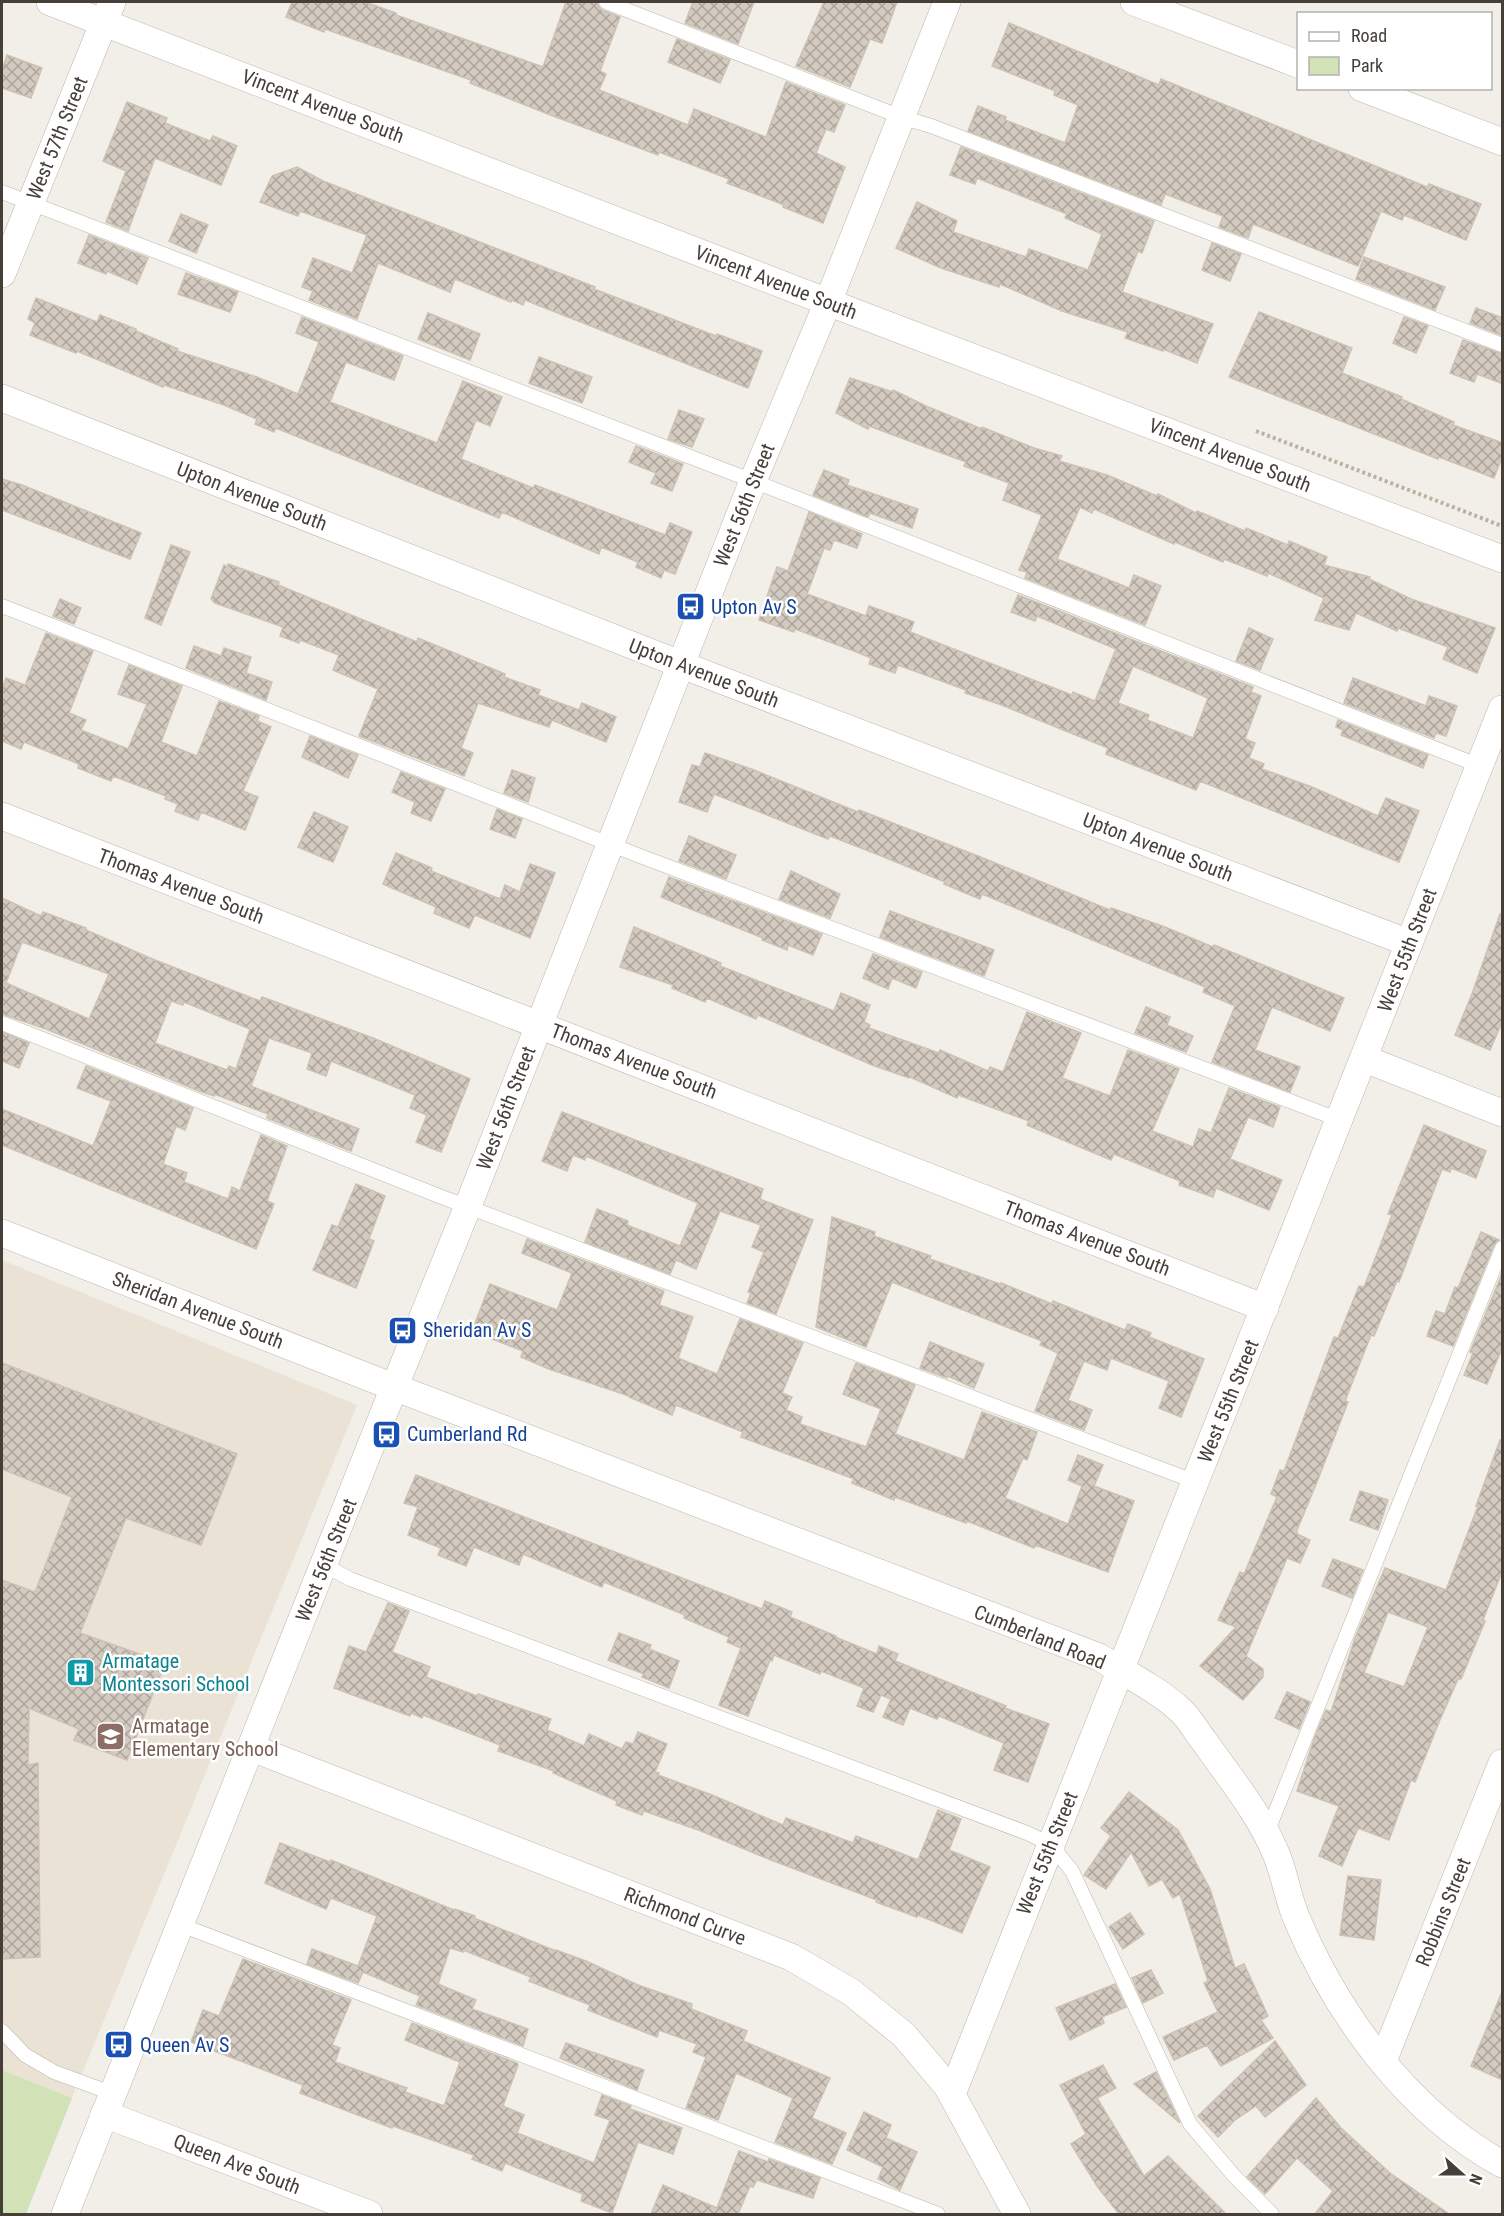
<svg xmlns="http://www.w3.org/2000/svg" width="1504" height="2216" font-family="'Roboto Condensed',sans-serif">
<defs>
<pattern id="building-cross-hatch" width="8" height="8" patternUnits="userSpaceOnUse" patternTransform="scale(1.5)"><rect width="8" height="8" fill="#d3cac0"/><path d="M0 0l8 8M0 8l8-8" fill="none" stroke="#ada59d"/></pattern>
</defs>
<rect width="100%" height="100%" fill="#f2efe9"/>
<polygon fill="#eae2d5" points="2,1260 357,1405 72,2098 2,2070"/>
<polygon fill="#d1e2b7" points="2,2070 72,2098 26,2214 2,2214"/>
<g fill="url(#building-cross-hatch)" stroke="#cdc1b4" stroke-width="1.5" fill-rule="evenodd">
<polygon points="292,2 365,2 396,13 396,15 543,67 566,2 597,2 599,7 602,10 620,17 600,71 606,74 599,90 688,125 694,109 766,137 786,82 845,105 834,132 826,129 816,153 845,167 823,223 783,207 784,205 727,183 729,179 659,152 658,155 548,114 470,83 471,80 325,29 324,32 286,17"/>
<polygon points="693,2 754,2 738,44 685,23"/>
<polygon points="824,2 897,2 882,43 870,39 850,87 796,66"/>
<polygon points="1009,23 1159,85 1161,79 1427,187 1429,184 1481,204 1466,240 1404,215 1402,220 1381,211 1358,266 1253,224 1248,238 1219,227 1223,216 1165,194 1161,205 968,131 978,106 1006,117 1005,120 1065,143 1078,105 1054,95 1055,91 992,66"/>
<polygon points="677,39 730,60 720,83 668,62"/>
<polygon points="7,55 42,68 31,98 2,88 2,70"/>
<polygon points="127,102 167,118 165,123 210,141 213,136 237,146 221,185 155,158 128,231 106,222 126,171 103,161"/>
<polygon points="961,147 1154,221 1142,253 1138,251 1122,292 1213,324 1197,363 1163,349 1163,351 1125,338 1128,332 1062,311 1000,284 999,287 941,268 896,248 917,202 957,221 953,232 1026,257 1029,249 1088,270 1102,234 1065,218 1067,214 977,178 975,184 950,175"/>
<polygon points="297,167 323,181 595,287 594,289 716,336 717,334 762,351 748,388 525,300 523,305 512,300 511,302 455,279 450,292 378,263 357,319 309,300 313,291 302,287 313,258 352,273 367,235 300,211 298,216 260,202 272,176"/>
<polygon points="181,214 208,225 196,253 169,241"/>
<polygon points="89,235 148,258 137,284 107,271 106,274 78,263"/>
<polygon points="1212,243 1241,254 1230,281 1202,270"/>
<polygon points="1364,257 1445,287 1435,310 1356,279"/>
<polygon points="186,273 238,292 230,312 178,294"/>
<polygon points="36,298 97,322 100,315 136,329 136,331 178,349 177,351 257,377 298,394 319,342 296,333 302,317 403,356 394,380 346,362 330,402 437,443 463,381 502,397 490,426 476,420 461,459 533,488 535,485 665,535 670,523 692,532 675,574 664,570 661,578 636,567 638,562 601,547 599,554 502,512 499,518 276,428 274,432 255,424 257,419 224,405 164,385 163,387 77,351 76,353 30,335 35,323 28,319"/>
<polygon points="1476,308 1503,318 1503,336 1470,323"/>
<polygon points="1259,312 1352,348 1342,373 1402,397 1401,399 1454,422 1453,425 1503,443 1503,454 1494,478 1439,457 1438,459 1229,377"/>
<polygon points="428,313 480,334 470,360 418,339"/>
<polygon points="1404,317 1428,326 1416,353 1393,343"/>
<polygon points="1463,340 1503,354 1503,384 1477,374 1474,382 1450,373"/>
<polygon points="539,357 592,377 582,403 529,383"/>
<polygon points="850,378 893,392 893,390 926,406 982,429 982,427 1034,448 1062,456 1059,461 1107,475 1157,496 1158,494 1196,513 1197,511 1245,531 1246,528 1288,545 1289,541 1327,557 1324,565 1370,577 1369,579 1411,599 1495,628 1477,673 1443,659 1448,647 1398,628 1397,631 1356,613 1349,630 1315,620 1324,598 1268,573 1267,576 1224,559 1223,562 1175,542 1174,544 1094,509 1092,513 1080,507 1057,559 1129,588 1134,575 1161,586 1145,625 1025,578 1027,572 1019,570 1042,515 1003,500 1009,483 964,466 966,462 869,426 868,429 836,413"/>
<polygon points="679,410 704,419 692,447 668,439"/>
<polygon points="636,446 683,464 672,491 651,483 656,473 629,462"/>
<polygon points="824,470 849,480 847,485 918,509 912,528 870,513 868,517 813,495"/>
<polygon points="2,479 22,485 141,533 130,559 2,510"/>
<path d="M809 512 862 534 857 548 834 540 830 550 824 548 807 594 866 616 869 606 914 622 910 632 1072 695 1073 692 1095 701 1116 649 1037 616 1035 621 1011 612 1018 595 1253 687 1251 692 1261 696 1245 739 1255 743 1249 758 1264 764 1262 769 1312 787 1378 816 1386 798 1419 811 1399 862 1200 781 1196 790 1106 754 1108 748 999 704 965 693 966 690 898 665 895 673 869 664 871 658 854 651 795 629 794 632 759 620 777 567 788 571ZM1133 666 1208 698 1193 738 1147 720 1149 715 1118 703Z"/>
<polygon points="171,545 190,552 161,625 145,618"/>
<polygon points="228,564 279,582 278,585 417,642 418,638 452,652 505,674 504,677 540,690 538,695 579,710 582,703 616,717 606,742 552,720 549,727 478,703 461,748 473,753 464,776 359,736 378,689 333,670 339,655 300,640 299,643 280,636 283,627 215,603 211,599 224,565 227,567"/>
<polygon points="60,599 81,608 74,624 53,616"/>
<polygon points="1249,628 1273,639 1260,670 1236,661"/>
<polygon points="46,633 93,651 69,713 86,720 81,730 128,749 147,704 118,694 129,665 182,686 161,742 197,756 219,701 259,716 257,721 271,727 243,791 258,797 245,830 201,812 198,820 175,811 178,804 165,799 166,796 113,776 111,781 78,768 79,764 24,742 21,749 2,741 2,690 6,678 25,685"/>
<polygon points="194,646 221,656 224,648 251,657 246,673 272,682 266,700 186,668"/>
<polygon points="1353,678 1426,706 1429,696 1457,706 1446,736 1436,733 1434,738 1344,703"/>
<polygon points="1338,720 1428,755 1423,768 1341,735 1343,730 1336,727"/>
<polygon points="310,736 358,755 348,778 302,757"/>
<polygon points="705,753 754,770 858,812 859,810 978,856 1110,910 1111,908 1165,927 1213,947 1214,945 1344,998 1330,1031 1272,1007 1255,1050 1300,1067 1290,1092 1212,1062 1235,1006 1203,992 1205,987 982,894 980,899 944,884 945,882 879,855 830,836 828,839 714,794 707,812 679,802 692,765 700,767"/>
<polygon points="512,770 535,778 528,802 504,793"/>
<polygon points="401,772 445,789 431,821 411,813 415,802 392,792"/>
<polygon points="497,809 522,819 515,838 490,829"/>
<polygon points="314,812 348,827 333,862 298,847"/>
<polygon points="689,836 736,855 726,879 679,861"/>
<polygon points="396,853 432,868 431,871 500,899 505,885 520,892 530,864 555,873 530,938 475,915 469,928 434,913 436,907 383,884"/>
<polygon points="791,871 840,894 830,918 779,899"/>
<polygon points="669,877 822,934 813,955 788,945 787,950 762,940 763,938 661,897"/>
<path d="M2 898 41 916 43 912 86 928V930L150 958 260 1001 262 997 373 1038 470 1079 441 1152 416 1142 427 1115 410 1108 415 1095 331 1061 326 1076 307 1069 312 1053 269 1038 251 1086 359 1129 351 1151 267 1118 268 1114 214 1094V1096L199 1091 46 1029 2 1014ZM22 942 109 974 89 1019 6 983ZM171 1001 183 1005 184 1002 250 1029 236 1069 229 1066 227 1070 155 1043Z"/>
<polygon points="890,911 994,950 984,976 880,937"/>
<polygon points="1500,914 1503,915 1503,1020 1490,1050 1455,1035 1472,994"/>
<polygon points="634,927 721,963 720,966 834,1011 841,993 870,1005 864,1022 870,1025 869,1028 939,1053 940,1050 988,1071 990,1067 1003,1072 1027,1012 1081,1033 1062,1078 1110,1096 1128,1050 1179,1069 1152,1131 1193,1147 1199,1129 1211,1133 1229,1088 1280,1107 1273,1127 1248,1117 1230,1159 1282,1180 1269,1210 1216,1188 1213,1197 1179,1185 1180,1181 1114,1154 1111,1160 1027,1125 1029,1121 958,1095 957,1098 910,1077 909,1078 872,1065 758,1015 756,1019 707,998 705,1002 672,988 673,985 620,967"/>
<polygon points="873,954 922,972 916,988 892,978 888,989 863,978"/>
<polygon points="1146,1007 1170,1017 1167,1025 1193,1036 1186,1052 1135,1033"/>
<polygon points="2,1032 29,1043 19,1068 2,1061"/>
<polygon points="86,1066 193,1108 185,1130 176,1126 163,1164 187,1173 184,1182 228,1199 232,1187 240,1191 261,1135 287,1146 267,1201 274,1204 256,1249 2,1145 2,1109 93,1146 111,1101 77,1088"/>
<polygon points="562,1112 763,1189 760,1199 813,1220 776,1314 747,1303 751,1293 748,1292 764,1252 752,1247 761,1225 720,1211 696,1269 676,1260 670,1274 585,1242 597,1209 628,1221 627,1225 680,1246 698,1203 586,1156 585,1160 573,1155 567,1171 542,1161"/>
<polygon points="1424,1125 1486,1151 1476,1178 1451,1168 1450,1172 1442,1169 1399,1282 1397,1281 1374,1336 1371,1335 1345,1401 1348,1402 1317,1482 1297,1530 1297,1534 1310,1540 1300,1563 1287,1558 1246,1656 1263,1669 1263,1677 1243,1700 1200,1666 1236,1627 1218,1620 1240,1572 1244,1574 1277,1497 1271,1494 1280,1470 1284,1471 1334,1337 1338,1338 1359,1286 1364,1287 1392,1215 1388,1214"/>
<polygon points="356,1184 385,1196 369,1239 374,1241 356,1288 313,1270 332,1225 338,1227"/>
<polygon points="832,1217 875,1232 874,1236 931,1256 930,1259 1000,1284 1001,1283 1052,1304 1053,1301 1125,1330 1128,1324 1151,1333 1149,1337 1204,1359 1181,1417 1159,1408 1169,1381 1111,1358 1107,1370 1084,1361 1068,1400 1092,1410 1084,1430 1035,1411 1058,1353 1040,1345 1042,1341 892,1282 866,1347 816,1327"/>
<polygon points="1481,1232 1499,1240 1494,1245 1453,1346 1427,1336 1436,1311 1445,1314 1455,1287 1458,1288"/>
<polygon points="527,1239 664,1291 659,1305 693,1317 678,1358 717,1374 740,1319 803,1343 782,1393 792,1397 786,1410 802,1417 800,1424 866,1447 881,1409 843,1394 856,1363 915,1385 895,1434 964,1460 982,1412 1037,1432 1027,1460 1023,1458 1005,1498 1068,1524 1082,1486 1068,1480 1078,1455 1103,1465 1094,1486 1134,1501 1108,1572 1035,1545 1034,1548 967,1521 966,1523 895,1497 894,1500 852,1483 854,1479 741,1437 743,1432 676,1405 672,1415 629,1397 629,1396 549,1369 521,1357 523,1351 472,1331 490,1284 557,1310 572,1273 522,1253"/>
<polygon points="1503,1271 1503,1346 1487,1384 1464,1375 1473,1353 1470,1352"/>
<polygon points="930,1342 984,1364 974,1388 948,1376 947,1378 920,1368"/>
<polygon points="2,1363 237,1454 201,1545 126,1518 80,1633 165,1663 127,1760 74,1740 79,1729 29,1708 28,1765 38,1763 40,1957 2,1959 2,1580 35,1592 72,1497 2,1469"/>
<path d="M1500 1440 1503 1441V1569L1483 1620 1485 1621 1461 1679H1458L1439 1722 1415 1782 1411 1780 1389 1840 1358 1828 1342 1866 1319 1856 1339 1806 1297 1791 1314 1739 1326 1710 1331 1712 1355 1638 1385 1568 1446 1590 1478 1506H1476ZM1388 1612 1428 1627 1404 1687 1364 1673Z"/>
<polygon points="416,1475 762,1609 765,1601 792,1612 790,1617 836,1636 835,1637 877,1654 879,1646 898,1654 895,1661 1006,1706 1005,1708 1049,1724 1028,1782 994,1770 1004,1743 939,1716 937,1719 910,1708 903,1725 883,1717 891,1699 881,1695 873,1712 857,1706 864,1688 821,1671 820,1674 774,1655 772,1661 770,1660 748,1716 719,1705 741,1648 727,1642 729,1637 684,1618 685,1615 604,1582 602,1587 523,1554 519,1565 474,1547 466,1566 438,1555 441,1548 408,1535 418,1507 404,1503"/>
<polygon points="1360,1491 1388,1500 1378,1530 1350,1520"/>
<polygon points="1333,1559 1363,1570 1352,1598 1322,1586"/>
<polygon points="388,1603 409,1611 392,1652 430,1667 426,1677 477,1696 478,1694 551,1719 547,1730 584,1746 589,1734 622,1749 626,1742 633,1744 638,1732 667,1744 655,1772 659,1773 658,1775 712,1795 783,1825 786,1818 853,1843 856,1836 918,1860 938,1810 961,1819 949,1850 990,1867 962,1933 918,1915 917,1917 876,1902 877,1900 771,1860 701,1831 644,1811 642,1815 616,1805 617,1801 553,1773 554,1771 498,1751 500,1745 423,1715 422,1718 411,1713 410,1716 334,1688 349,1646 366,1652"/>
<polygon points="619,1633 651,1645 649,1649 679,1661 669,1688 642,1677 644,1674 608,1660"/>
<polygon points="1287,1692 1310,1702 1299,1729 1275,1718"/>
<polygon points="1129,1792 1178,1830 1210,1889 1235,1968 1244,1964 1268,2016 1261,2020 1273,2038 1221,2066 1207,2045 1174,2060 1163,2037 1218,2012 1204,1983 1208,1981 1180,1894 1173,1898 1162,1879 1149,1886 1131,1852 1106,1889 1084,1875 1111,1836 1101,1828"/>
<polygon points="280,1843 330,1862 331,1860 454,1910 455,1909 475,1916 474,1918 556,1951 556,1950 586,1961 638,1985 692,2004 691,2009 747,2031 743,2041 830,2078 812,2118 846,2133 832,2164 775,2142 793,2098 736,2073 718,2120 686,2108 706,2057 693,2052 697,2044 659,2030 657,2037 588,2010 590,2005 529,1981 531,1977 463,1950 463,1952 450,1948 438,1984 476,2000 472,2009 528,2029 523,2046 416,2005 420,1996 363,1972 358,1983 307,1964 312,1949 358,1966 377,1916 331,1898 326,1909 265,1883"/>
<polygon points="1348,1876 1381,1880 1374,1940 1340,1935"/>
<polygon points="1130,1913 1144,1934 1123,1949 1109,1927"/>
<polygon points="243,1959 351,2000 332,2045 340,2048 335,2062 407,2088 405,2092 444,2106 460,2062 405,2040 412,2023 517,2063 518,2065 503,2106 524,2115 517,2133 594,2163 610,2120 595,2115 602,2095 631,2106 630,2109 682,2128 673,2154 638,2142 612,2213 581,2201 583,2194 505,2163 502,2171 472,2159 474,2155 393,2126 392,2128 300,2093 303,2085 191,2042 203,2010 219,2016"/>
<polygon points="1151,1970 1163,1993 1143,2003 1132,1978"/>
<polygon points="1115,1984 1126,2007 1102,2017 1104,2023 1070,2040 1056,2008"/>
<polygon points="1502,1992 1503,1992 1503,2080 1471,2066"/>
<polygon points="1275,2041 1306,2085 1265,2117 1256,2106 1235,2120 1218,2137 1198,2116"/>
<polygon points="566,2043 644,2070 637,2090 560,2058"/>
<polygon points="1103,2065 1116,2088 1097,2098 1144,2176 1168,2156 1226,2214 1119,2214 1097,2186 1071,2144 1086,2134 1060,2085"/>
<polygon points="1156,2072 1180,2123 1134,2084"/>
<polygon points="1316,2098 1341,2128 1390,2173 1449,2214 1315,2214 1333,2191 1297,2158 1265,2194 1247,2177"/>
<polygon points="864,2112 891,2125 886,2138 917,2152 900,2190 878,2179 883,2167 847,2150"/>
<polygon points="739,2151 768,2162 769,2159 820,2178 813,2198 757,2180 753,2187 750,2186 738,2214 651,2214 663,2185 717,2208"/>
</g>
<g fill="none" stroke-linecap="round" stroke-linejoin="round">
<defs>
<g id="service">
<polyline points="606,2 901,117 931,126 1502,345"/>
<polyline points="2,192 753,481 1480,766"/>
<polyline points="2,606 640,856 1340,1120"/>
<polyline points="2,1023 439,1196 1196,1482"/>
<polyline points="324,1565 350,1579 1027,1833 1050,1844 1072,1871 1190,2124 1235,2177 1272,2214"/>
<polyline points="1267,1833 1502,1248"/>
<polyline points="181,1925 938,2214"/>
<polyline points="2,2031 25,2055 54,2072 114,2094"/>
</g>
<g id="minor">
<polyline points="50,2 851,311 1502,559"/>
<polyline points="1134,2 1298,64"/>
<polyline points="1362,88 1502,142"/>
<polyline points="2,274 112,2"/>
<polyline points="2,398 708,675 1409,943"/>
<polyline points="2,816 1265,1308"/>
<polyline points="1365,1059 1502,1113"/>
<path d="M2 1233 373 1379 1099 1657C1123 1672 1159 1690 1179 1709 1189 1717 1196 1731 1204 1741 1230 1778 1260 1814 1277 1856 1285 1876 1288 1898 1296 1917 1337 2015 1408 2112 1502 2164"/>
<polyline points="252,1748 791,1957 851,1992 904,2035 947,2086 1017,2214"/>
<polyline points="1383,2061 1502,1763"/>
<polyline points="952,2094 1502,709"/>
<polyline points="104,2114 369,2214"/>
<polyline points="65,2214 385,1410 468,1206 753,481 828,302 947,2"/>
</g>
</defs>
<use href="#service" stroke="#bdb6ad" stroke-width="15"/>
<use href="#minor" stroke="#bdb6ad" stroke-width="28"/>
<polyline stroke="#bdb1a0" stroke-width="4" stroke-dasharray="3 3" stroke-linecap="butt" points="1256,431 1502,526"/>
<use href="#service" stroke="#fff" stroke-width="14"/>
<use href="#minor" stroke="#fff" stroke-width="27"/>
</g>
<defs>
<symbol id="bus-square" viewBox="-11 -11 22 22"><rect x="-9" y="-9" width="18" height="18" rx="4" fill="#1a4fb4" stroke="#fff"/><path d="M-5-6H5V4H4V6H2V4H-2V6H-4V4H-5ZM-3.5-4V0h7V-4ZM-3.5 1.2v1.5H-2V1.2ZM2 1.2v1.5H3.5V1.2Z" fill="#fff"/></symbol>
<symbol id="building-square" viewBox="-11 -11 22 22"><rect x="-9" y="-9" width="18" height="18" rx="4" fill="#0f9aa8" stroke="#fff"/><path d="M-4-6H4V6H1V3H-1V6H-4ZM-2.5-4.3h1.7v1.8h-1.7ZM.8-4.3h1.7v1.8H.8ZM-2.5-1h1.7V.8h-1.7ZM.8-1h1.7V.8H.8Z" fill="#fff"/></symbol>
<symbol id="school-square" viewBox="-11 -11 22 22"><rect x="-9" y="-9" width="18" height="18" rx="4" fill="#8d6e63" stroke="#fff"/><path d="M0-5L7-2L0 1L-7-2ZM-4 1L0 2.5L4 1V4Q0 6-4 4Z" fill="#fff"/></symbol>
</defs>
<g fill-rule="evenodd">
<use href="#bus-square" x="674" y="590" width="33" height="33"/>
<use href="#bus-square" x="386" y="1314" width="33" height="33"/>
<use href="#bus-square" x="370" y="1418" width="33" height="33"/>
<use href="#building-square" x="64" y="1656" width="33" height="33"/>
<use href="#school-square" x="94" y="1720" width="33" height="33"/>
<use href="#bus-square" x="102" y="2028" width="33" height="33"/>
</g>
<g text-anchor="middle" stroke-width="5" stroke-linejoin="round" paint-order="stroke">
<g font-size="20" fill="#453f38" stroke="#fff">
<text transform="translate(323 106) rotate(21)" y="7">Vincent Avenue South</text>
<text transform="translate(57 138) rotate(-68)" y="7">West 57th Street</text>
<text transform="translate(776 282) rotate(21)" y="7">Vincent Avenue South</text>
<text transform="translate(1230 455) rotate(21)" y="7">Vincent Avenue South</text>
<text transform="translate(252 496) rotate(21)" y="7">Upton Avenue South</text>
<text transform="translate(744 505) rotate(-68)" y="7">West 56th Street</text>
<text transform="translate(704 673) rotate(21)" y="7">Upton Avenue South</text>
<text transform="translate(1158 847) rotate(21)" y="7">Upton Avenue South</text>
<text transform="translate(181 886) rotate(21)" y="7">Thomas Avenue South</text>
<text transform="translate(1407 950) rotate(-69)" y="7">West 55th Street</text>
<text transform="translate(634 1061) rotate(21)" y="7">Thomas Avenue South</text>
<text transform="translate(506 1108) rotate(-69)" y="7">West 56th Street</text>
<text transform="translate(1087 1238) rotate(21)" y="7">Thomas Avenue South</text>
<text transform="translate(198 1310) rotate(21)" y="7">Sheridan Avenue South</text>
<text transform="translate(1228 1401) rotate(-68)" y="7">West 55th Street</text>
<text transform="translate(326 1560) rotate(-68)" y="7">West 56th Street</text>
<text transform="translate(1040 1637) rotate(22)" y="7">Cumberland Road</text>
<text transform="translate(1047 1853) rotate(-68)" y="7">West 55th Street</text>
<text transform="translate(1443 1912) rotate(-68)" y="7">Robbins Street</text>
<text transform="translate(685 1916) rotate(21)" y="7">Richmond Curve</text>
<text transform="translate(237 2164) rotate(21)" y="7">Queen Ave South</text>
</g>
<g font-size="20" fill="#164399" stroke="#fff" text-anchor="start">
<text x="711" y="614">Upton Av S</text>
<text x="423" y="1337">Sheridan Av S</text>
<text x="407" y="1441">Cumberland Rd</text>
<text x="140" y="2052">Queen Av S</text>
</g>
<g font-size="20" fill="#0d838f" stroke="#fff" text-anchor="start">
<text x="102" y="1668">Armatage<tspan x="102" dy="23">Montessori School</tspan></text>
</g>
<g font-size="20" fill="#785e54" stroke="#fff" text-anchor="start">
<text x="132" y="1733">Armatage<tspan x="132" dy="23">Elementary School</tspan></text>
</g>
</g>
<rect width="1504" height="2216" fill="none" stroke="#453f38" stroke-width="6"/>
<rect x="1297" y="12" width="195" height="78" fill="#ffffff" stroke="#b5b2af" stroke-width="1.5"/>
<rect x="1309" y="32" width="30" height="9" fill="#ffffff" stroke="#b5b2af" stroke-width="1.5"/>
<text x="1351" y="42" font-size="18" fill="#453f38">Road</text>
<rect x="1309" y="57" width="30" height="18" fill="#d1e2b7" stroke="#b5b2af" stroke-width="1.5"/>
<text x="1351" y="72" font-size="18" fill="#453f38">Park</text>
<g transform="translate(1462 2174) rotate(111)" stroke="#ffffff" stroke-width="4.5" paint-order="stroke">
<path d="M0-4.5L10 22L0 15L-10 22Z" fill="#453f38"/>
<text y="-9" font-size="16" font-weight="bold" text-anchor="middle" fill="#453f38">N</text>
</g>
</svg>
